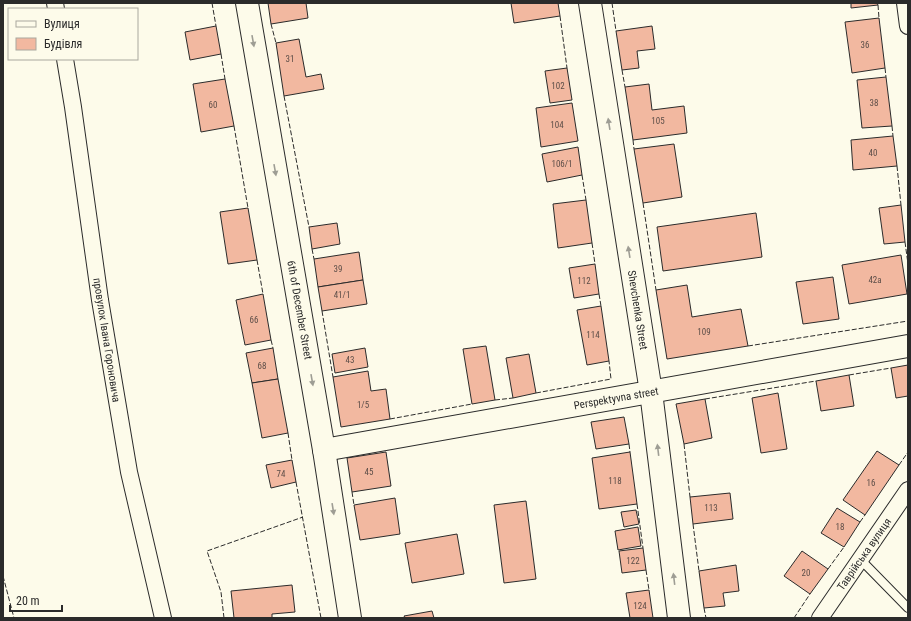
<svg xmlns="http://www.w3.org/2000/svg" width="911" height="621" font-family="'Roboto Condensed',sans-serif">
<rect width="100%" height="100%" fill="#fdfbea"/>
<g fill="#f2b8a0" stroke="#2b2b2b">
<polygon points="268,3 306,3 308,18 271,24"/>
<polygon points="511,3 558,3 560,16 514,23"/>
<polygon points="851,3 877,3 878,5 851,8"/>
<polygon points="879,18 885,68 852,73 845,22"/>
<polygon points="216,26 221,54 190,60 185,32"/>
<polygon points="652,26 655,49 637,51 639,68 622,70 616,31"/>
<polygon points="299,39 306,77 321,74 324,89 284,96 276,43"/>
<polygon points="567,68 572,100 550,103 545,71"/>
<polygon points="886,77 892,126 862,128 857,80"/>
<polygon points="225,79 234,126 201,132 193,84"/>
<polygon points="649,84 652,110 684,106 687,133 633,140 625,87"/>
<polygon points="572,103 578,141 541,147 536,108"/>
<polygon points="893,136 897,166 853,170 851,140"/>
<polygon points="674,144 682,197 643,203 634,149"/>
<polygon points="578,147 582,175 547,182 542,154"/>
<polygon points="586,200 592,243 558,248 553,204"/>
<polygon points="901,205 905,242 884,244 879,208"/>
<polygon points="248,208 257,260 228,264 220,212"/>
<polygon points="756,213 762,257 663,271 657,227"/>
<polygon points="337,223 340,244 312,249 309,227"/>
<polygon points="359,252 363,280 318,287 314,259"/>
<polygon points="901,255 907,294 849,304 842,265"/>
<polygon points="595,264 599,294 574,298 569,268"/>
<polygon points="833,277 839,319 803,324 796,282"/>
<polygon points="363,280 367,304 322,311 318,287"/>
<polygon points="687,285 692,317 741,309 748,346 667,359 656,290"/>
<polygon points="263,294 271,340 245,345 236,300"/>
<polygon points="601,306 609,361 587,365 577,310"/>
<polygon points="486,346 495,400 472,404 463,349"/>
<polygon points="273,348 278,379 252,383 246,353"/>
<polygon points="365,348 368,367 335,373 332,354"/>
<polygon points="529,354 536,393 513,398 506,358"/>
<polygon points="908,365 908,396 896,398 891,368"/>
<polygon points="368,371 371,391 386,389 390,419 341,427 333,377"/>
<polygon points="849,375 854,406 821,411 816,381"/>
<polygon points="278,379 288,433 262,438 252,383"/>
<polygon points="778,393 787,449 761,453 752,398"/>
<polygon points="705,399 712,438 684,444 676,404"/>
<polygon points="624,417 629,444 596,449 591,422"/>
<polygon points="877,451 899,465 865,515 843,500"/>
<polygon points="386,452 391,486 352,492 347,458"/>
<polygon points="630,452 637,504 599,509 592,458"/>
<polygon points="292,460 296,482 271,488 266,465"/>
<polygon points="730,493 733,519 693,524 690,497"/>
<polygon points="395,498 400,534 360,540 354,505"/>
<polygon points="526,501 536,579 504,583 494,505"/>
<polygon points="837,508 860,522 844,547 821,533"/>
<polygon points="636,510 639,524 624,527 621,512"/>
<polygon points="638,527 641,546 618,550 615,531"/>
<polygon points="457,534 464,574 412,583 405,543"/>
<polygon points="643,548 646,570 622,573 619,551"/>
<polygon points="802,551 828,569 810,594 784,576"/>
<polygon points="736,565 739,591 723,593 725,606 704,608 699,571"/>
<polygon points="292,585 295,612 272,614 272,618 234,618 231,591"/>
<polygon points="649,590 653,618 630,618 626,593"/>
<polygon points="432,611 434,618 405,618 404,616"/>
</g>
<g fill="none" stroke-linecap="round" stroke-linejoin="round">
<defs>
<polyline id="lane" points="860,559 908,608"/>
<g id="street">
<polyline points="55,3 56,9"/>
<polyline points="905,3 908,26"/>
<polyline points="65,59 73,107 100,300 129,472 163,618"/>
<polyline points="820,618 908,490"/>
</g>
<g id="secondary">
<polyline points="247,3 324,450 350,618"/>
<polyline points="590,3 651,392 679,618"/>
<polyline points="324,450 908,346"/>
</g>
</defs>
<use href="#lane" stroke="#2b2b2b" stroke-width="10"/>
<use href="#street" stroke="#2b2b2b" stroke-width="18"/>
<use href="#secondary" stroke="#2b2b2b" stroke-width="24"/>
<use href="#lane" stroke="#fdfbea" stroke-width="8"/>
<use href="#street" stroke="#fdfbea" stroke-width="16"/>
<use href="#secondary" stroke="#fdfbea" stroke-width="22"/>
<g stroke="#2b2b2b" stroke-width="1" stroke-dasharray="5 2" stroke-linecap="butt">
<polyline points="212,3 216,26"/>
<polyline points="612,3 616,31"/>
<polyline points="878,5 879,18"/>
<polyline points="560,16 567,68"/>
<polyline points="271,24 276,43"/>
<polyline points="221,54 225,79"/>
<polyline points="885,68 886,77"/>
<polyline points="622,70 625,87"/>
<polyline points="284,96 309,227"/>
<polyline points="234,126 248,208"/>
<polyline points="892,126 893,136"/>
<polyline points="633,140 634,149"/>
<polyline points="897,166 901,205"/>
<polyline points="582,175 586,200"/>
<polyline points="643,203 656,290"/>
<polyline points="905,242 908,264"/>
<polyline points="592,243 595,264"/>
<polyline points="312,249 314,259"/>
<polyline points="257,260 263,294"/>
<polyline points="599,294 601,306"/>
<polyline points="322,311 333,377"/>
<polyline points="271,340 273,348"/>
<polyline points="748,346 908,321"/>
<polyline points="849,375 891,368"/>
<polyline points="536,393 611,379 609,361"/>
<polyline points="705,399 816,381"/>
<polyline points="495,400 513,398"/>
<polyline points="390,419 472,404"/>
<polyline points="288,433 292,460"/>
<polyline points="629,444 630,452"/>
<polyline points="684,444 690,497"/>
<polyline points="899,465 908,452"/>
<polyline points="296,482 321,618"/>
<polyline points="352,492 354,505"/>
<polyline points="637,504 643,548"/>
<polyline points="860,522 865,515"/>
<polyline points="693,524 699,571"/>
<polyline points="828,569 844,547"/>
<polyline points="646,570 649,590"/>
<polyline points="3,576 14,618"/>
<polyline points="704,608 706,618"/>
<polyline points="224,618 221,592 207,551 303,517"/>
<polyline points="794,618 810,594"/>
</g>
</g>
<defs><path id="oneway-solid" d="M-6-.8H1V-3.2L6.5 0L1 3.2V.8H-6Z"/></defs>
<g fill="#9e9d94">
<use href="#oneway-solid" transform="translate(253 41) rotate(80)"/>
<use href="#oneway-solid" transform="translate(609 124) rotate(-99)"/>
<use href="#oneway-solid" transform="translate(275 170) rotate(80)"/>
<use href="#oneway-solid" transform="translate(629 252) rotate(-99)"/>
<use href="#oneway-solid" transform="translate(312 380) rotate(80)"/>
<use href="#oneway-solid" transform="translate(658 450) rotate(-97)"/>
<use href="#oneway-solid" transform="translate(333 509) rotate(81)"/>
<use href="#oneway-solid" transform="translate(674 579) rotate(-97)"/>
</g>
<g text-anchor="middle" stroke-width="3" stroke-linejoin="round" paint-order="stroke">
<g font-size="9" fill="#5d4e48">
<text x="865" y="48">36</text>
<text x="290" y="62">31</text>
<text x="558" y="89">102</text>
<text x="874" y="106">38</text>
<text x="213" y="108">60</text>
<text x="658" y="124">105</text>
<text x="557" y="128">104</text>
<text x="873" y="156">40</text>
<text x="562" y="167">106/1</text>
<text x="338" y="272">39</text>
<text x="875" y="283">42а</text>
<text x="584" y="284">112</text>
<text x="342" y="298">41/1</text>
<text x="254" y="323">66</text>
<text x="704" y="335">109</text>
<text x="593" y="338">114</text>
<text x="350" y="363">43</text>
<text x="262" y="369">68</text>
<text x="363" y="408">1/5</text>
<text x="369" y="475">45</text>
<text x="281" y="477">74</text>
<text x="615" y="484">118</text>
<text x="871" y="486">16</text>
<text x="711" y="511">113</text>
<text x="840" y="530">18</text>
<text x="633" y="564">122</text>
<text x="806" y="576">20</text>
<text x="640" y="609">124</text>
</g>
<g font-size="11" fill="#2b2b2b" stroke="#fdfbea">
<text transform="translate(300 310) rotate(80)" y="4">6th of December Street</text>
<text transform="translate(638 310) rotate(81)" y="4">Shevchenka Street</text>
<text transform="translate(107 340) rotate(81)" y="4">провулок Івана Гороновича</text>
<text transform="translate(616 398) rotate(-10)" y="4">Perspektyvna street</text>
<text transform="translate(864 554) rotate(-55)" y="4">Таврійська вулиця</text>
</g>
</g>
<rect width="911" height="621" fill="none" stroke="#2b2b2b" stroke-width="8"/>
<rect x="8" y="8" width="130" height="52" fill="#fdfbea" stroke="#a9a89e"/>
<rect x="16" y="21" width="20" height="6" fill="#fdfbea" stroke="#a9a89e"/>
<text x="44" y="28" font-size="12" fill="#2b2b2b">Вулиця</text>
<rect x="16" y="38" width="20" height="12" fill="#f2b8a0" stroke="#a9a89e"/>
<text x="44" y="48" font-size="12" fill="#2b2b2b">Будівля</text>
<path d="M10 605v6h52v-6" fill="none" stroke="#2b2b2b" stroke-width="2"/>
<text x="16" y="605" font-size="12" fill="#2b2b2b" stroke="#fdfbea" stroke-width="3" paint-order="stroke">20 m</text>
</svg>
